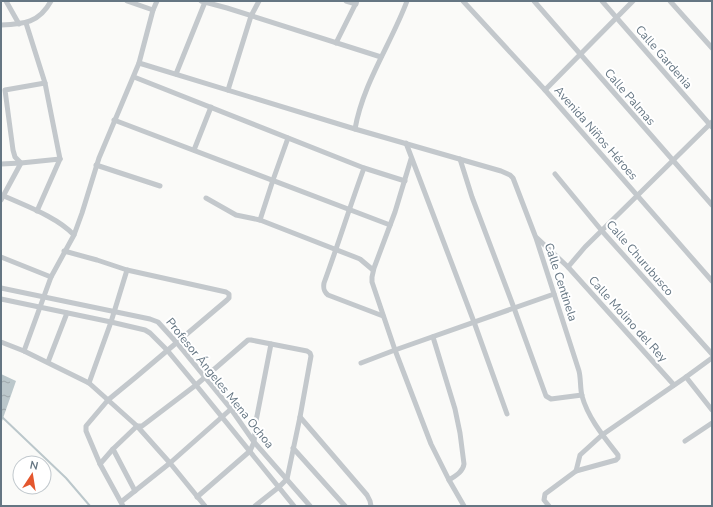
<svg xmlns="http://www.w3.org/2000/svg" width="713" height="507" font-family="'Nunito Sans',sans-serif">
<defs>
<pattern id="water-ripples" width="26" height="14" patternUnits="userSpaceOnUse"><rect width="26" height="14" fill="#bbc7cb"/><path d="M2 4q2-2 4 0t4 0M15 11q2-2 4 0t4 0" fill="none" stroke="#9ca6aa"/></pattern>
</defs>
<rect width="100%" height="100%" fill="#fafaf8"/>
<polygon fill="url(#water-ripples)" points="1,374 16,381 1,424"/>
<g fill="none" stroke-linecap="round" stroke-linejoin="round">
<polyline stroke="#bbc7cb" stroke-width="2" points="1,416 66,478 90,506"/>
<g stroke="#c3c8cc" stroke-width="5">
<polyline points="6,1 19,24"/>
<polyline points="127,1 153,10"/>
<polyline points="201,1 227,8 381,57"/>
<polyline points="346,1 356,4"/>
<polyline points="463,1 545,90 712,281"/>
<polyline points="534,1 712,205"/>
<polyline points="602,1 712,127"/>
<polyline points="670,1 712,48"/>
<polyline points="26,23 45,83 60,159"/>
<path d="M1 25C24 24 39 23 51 1"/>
<polyline points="336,43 357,1"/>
<path d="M139 63 355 129 501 171 510 175 513 178 536 238 579 371C581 379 580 388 582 396 588 418 604 437 618 455V458L616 460 576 471"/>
<polyline points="176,74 205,2"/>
<polyline points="134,77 364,168 405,181"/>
<polyline points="228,90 251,16 259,1"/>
<polyline points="545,90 633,1"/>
<polyline points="114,120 390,225"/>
<path d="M355 129C363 83 391 44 407 1"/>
<polyline points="406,143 474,322 507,414"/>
<polyline points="194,150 211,107"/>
<polyline points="411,159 395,212 374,268 372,277 372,282 395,350 431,444 449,480 464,506"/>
<polyline points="460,159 472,197 514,308 546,396 551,399 582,395"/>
<polyline points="1,164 21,163 60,159"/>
<polyline points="96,165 160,186"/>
<path d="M364 168C350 206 338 245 324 283 323 289 324 292 328 295L383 316"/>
<polyline points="555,174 602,231 712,354"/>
<path d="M4 196C26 206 57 217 74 235"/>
<polyline points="206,198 236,215 260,220 360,259 373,270"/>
<polyline points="1,200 21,163 15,157 13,150 5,90 45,83"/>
<polyline points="37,211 60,159"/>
<polyline points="260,220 273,180 288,138"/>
<polyline points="537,238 568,267 674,385"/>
<polyline points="64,251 97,260 127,270 226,292 229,294 229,298 227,300 136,377 108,400 86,426 86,431 100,464 123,506"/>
<polyline points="1,257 51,277"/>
<polyline points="568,267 585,247 712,122"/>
<polyline points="1,288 150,319 158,322 177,343 231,409 254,442 310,506"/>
<polyline points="1,299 111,322 145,330 150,333 167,350 196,385 294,506"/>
<path d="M433 337 455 409 460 433 464 464C463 472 455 476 449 480"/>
<polyline points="1,342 24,351 89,383 137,426 170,463 205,506"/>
<polyline points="24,351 51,277 74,235 82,213 99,158 139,63 153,10 157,1"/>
<polyline points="48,362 67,313"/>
<polyline points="361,363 395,350 554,294"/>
<polyline points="686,377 712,410"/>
<polyline points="89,383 111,322 127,270"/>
<polyline points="300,417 367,495 370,501 371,506"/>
<polyline points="685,441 712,423"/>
<polyline points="293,448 345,506"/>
<polyline points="113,449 135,491"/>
<polyline points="100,464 113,449 137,426 142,426 146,423 196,385 248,340 251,340 307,351 310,353 311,356 300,417 287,479 279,487 255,506"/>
<polyline points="197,497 250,451 254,442 256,421 271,344"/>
<polyline points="121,502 170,463 231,409"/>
<polyline points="549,506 544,500 545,494 576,471 580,455 602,435 686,377 712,358"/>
</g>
</g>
<g text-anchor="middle" stroke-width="4" stroke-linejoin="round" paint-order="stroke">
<g font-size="12" fill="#657683" stroke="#fff">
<text transform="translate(664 57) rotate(49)" y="4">Calle Gardenia</text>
<text transform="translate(630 97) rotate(49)" y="4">Calle Palmas</text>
<text transform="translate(596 133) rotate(49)" y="4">Avenida Niños Héroes</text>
<text transform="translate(640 258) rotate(49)" y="4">Calle Churubusco</text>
<text transform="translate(561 282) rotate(72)" y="4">Calle Centinela</text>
<text transform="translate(628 319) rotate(48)" y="4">Calle Molino del Rey</text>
<text transform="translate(220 383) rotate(51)" y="4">Profesor Ángeles Mena Ochoa</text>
</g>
</g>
<rect width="713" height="507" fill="none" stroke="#657683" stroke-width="4"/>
<g transform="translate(32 475) rotate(12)"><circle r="19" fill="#ffffff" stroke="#c1c8cd"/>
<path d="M0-3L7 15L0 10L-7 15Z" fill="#e4572e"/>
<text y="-6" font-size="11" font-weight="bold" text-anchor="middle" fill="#657683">N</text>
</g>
</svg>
